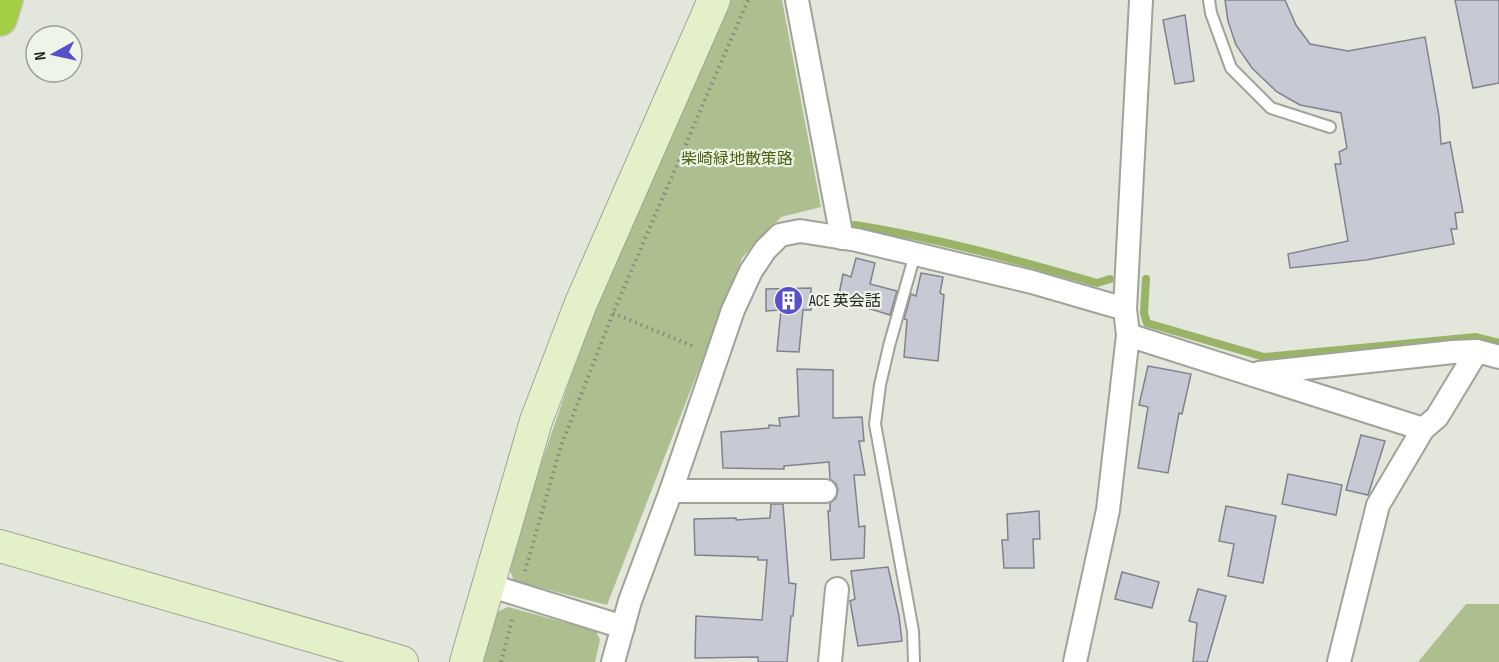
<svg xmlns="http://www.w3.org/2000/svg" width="1499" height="662" font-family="'Sofia Sans Condensed','Noto Sans JP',sans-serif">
<rect width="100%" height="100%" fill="#e2e6db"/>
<g fill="#adbf8f">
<polygon points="726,0 782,0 821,207 781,217 742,258 607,605 514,581 507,563 600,292"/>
<polygon points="1466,604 1499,604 1499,662 1418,662"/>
<polygon points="508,607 596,631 600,640 595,662 480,662 495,613"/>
</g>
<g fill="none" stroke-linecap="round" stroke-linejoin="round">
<g stroke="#99b467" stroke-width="8">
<path d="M855 225C937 238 1017 260 1097 283L1110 279"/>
<polyline points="1146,279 1144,313 1147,323 1264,357 1476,337 1499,343"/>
</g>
</g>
<g fill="#c7c9d4" stroke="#81828d" stroke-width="1.5">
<polygon points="1225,0 1285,0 1296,25 1310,44 1348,51 1425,37 1439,116 1441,144 1450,142 1463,212 1455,213 1457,229 1451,229 1454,244 1366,260 1290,268 1288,254 1348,241 1335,164 1341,164 1339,152 1347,148 1341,113 1300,105 1277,92 1252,68 1236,45 1228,21"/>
<polygon points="1455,0 1499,0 1499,83 1473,88"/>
<polygon points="1185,15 1194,81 1175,84 1163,20"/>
<polygon points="856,258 875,263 870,284 897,291 890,315 838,299 843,274 851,277"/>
<polygon points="921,273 943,277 940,293 944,295 938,361 904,357 907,320 904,319 911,294 916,296"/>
<polygon points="811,288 811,310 803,310 799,352 777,351 781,310 766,311 766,289"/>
<polygon points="1148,366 1191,374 1182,414 1179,413 1168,473 1138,468 1148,407 1139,405"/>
<polygon points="797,369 833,370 833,418 862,417 864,441 859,441 865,475 854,475 859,527 865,526 864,558 831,560 828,511 830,511 830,503 836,498 838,490 836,484 830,479 829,462 784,466 784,469 723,468 721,432 769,428 769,425 780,426 779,418 799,416"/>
<polygon points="1361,435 1385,441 1368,495 1346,490"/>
<polygon points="1288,474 1342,485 1336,515 1282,504"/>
<polygon points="771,504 783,504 789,583 796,584 793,616 791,616 787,662 758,662 758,657 695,658 696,616 762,620 767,560 758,560 758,557 695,555 694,519 736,518 736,520 770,518"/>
<polygon points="1226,506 1276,516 1263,583 1228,576 1234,544 1219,541"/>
<polygon points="1039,511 1040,539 1033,539 1034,568 1004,568 1002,540 1008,540 1007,514"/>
<polygon points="888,567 899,616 902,641 858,646 850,601 855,599 851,571"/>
<polygon points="1122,572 1159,582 1152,608 1115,599"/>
<polygon points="1198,589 1226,596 1207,662 1193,662 1197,623 1189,621"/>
</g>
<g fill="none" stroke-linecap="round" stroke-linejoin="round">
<defs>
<g id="lane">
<polyline points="1209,0 1211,13 1231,68 1271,108 1330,127"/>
<polyline points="914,662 913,631 875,424 880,385 889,346 915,254"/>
</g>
<g id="street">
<polyline points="797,0 842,238"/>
<polyline points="1128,335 1423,429"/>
<polyline points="1259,373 1453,352 1477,351 1499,357"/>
<polyline points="671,491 825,491"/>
<polyline points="488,585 623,627"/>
<polyline points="613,662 630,601 671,491 733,310 751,271 765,250 780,235 800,231 857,240 1032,282 1125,309"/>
<polyline points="830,662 837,589"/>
<polyline points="1075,662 1108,510 1128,335 1125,309 1141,0"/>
<polyline points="1339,662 1378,505 1423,429 1437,417 1477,351"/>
</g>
<g id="secondary">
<polyline points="0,546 402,662"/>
<polyline points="466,662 536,421 581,303 714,0"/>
</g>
<polyline id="highway" points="0,19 6,0"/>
</defs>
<use href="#lane" stroke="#9fa398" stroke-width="14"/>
<use href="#street" stroke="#9fa398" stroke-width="26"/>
<use href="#secondary" stroke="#9fa398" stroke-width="34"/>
<use href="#highway" stroke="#c6c6c5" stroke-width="36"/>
<g stroke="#84877f" stroke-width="4" stroke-dasharray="1.5 4.5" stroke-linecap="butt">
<polyline points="613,313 695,347"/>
<polyline points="525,571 561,446 613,313 748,0"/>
<polyline points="501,662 513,616"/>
</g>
<use href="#lane" stroke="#fff" stroke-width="10"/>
<use href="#street" stroke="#fff" stroke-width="22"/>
<use href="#secondary" stroke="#e4f0c7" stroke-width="32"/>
<use href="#highway" stroke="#a4ce43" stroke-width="33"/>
</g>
<defs>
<symbol id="building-disc" viewBox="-11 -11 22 22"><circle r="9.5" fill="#5850c7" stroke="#eff4e8"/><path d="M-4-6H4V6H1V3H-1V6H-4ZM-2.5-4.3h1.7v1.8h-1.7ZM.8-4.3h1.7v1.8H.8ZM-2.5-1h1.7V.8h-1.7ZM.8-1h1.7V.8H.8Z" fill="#fff"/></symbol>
</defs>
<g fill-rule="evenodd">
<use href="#building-disc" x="772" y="284" width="33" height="33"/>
</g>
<g text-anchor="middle" stroke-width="4.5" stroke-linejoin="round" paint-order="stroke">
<g font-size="16" fill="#496008" stroke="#eff4e8">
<text x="737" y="164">柴崎緑地散策路</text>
</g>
<g font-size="16" fill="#232521" stroke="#eff4e8" text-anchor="start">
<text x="809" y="306">ACE 英会話</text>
</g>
</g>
<g transform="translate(54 54) rotate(262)"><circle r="28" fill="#eff4e8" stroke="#9da198" stroke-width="1.5"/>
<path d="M0-4.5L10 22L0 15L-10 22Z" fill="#5850c7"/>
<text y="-9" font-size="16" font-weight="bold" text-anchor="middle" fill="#232521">N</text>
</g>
</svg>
